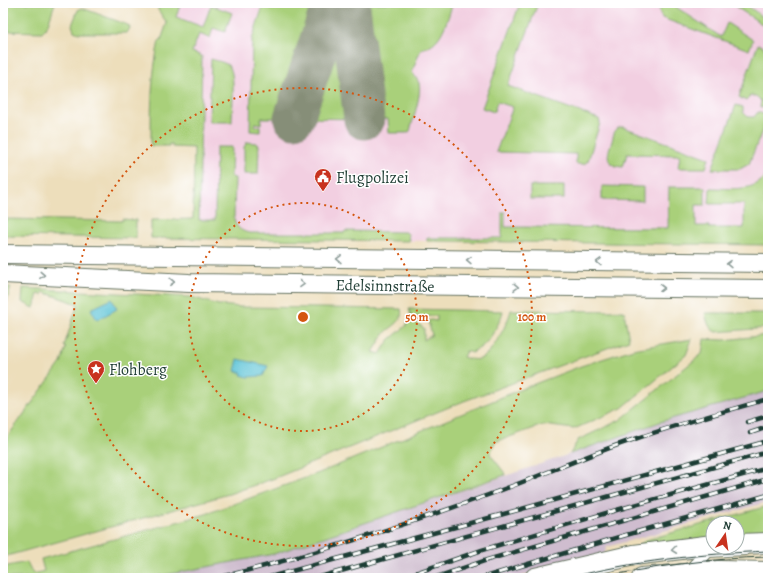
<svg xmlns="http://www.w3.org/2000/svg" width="771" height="581" font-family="Alegreya,serif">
<rect width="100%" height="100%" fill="#fff"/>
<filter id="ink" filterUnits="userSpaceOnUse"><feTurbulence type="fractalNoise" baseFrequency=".025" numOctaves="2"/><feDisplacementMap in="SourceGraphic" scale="8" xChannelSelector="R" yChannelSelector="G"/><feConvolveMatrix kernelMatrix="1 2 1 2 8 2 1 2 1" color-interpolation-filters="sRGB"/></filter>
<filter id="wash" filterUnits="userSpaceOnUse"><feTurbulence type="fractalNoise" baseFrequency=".012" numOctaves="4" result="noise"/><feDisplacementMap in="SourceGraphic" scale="16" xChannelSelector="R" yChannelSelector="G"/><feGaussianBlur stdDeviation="0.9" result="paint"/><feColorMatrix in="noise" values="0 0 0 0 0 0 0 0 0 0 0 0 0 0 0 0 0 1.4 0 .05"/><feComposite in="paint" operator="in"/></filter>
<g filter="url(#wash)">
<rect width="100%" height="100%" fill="#eddebb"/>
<polygon fill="#f2cfe1" points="174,3 768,3 768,245 201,238 194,148 192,148 162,36"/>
<polygon fill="#cfbdcf" points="768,391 768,502 607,547 604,555 541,570 516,578 149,578 274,554 570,454 660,422"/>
<g fill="#a9d07a" stroke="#648657">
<polygon points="3,3 55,3 47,27 42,32 3,31"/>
<path d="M158 3H181L176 17 203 27 211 5 232 13 225 32 213 28 210 38 199 34 192 52 202 56 199 220H215L216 147H232L231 177 235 178 234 218C235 226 240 231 249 233H344L345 231 406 232 408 234 409 241 151 238V220L193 219 194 148 172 147V144H169V146H151C151 110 151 76 159 41L161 40 167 23 158 10Z"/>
<polygon points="264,3 274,3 268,7 274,9 275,8 271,6 277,3 316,3 314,8 325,12 290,118 261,118 261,124 255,123 255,126 260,126 260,132 250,131 252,39"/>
<path d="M357 3H453C446 22 443 44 421 49L412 72C415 76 417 79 419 83 422 95 413 118 410 131L407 133H389L388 119H367L354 14Z"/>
<polygon points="520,3 538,3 508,86 599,119 600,123 588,161 584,164 576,164 576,154 496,152 513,107 497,102 494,112 482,108"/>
<path d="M621 3H642L644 4C637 12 629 6 621 3Z"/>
<path d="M662 3H678L676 7 721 37 727 23 753 40 749 50 662 18C658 12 659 9 662 3Z"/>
<polygon points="739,3 749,3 748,6 768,21 768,28 736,7"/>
<polygon points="82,8 128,25 130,28 127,33 79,33 74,31 72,25 78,10"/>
<polygon points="334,15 349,20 361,119 299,118"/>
<polygon points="758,44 768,50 768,109 760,107 761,101 756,96 750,96 746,101 739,97"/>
<path d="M211 59C217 61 225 62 229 66 236 74 232 110 232 122H209Z"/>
<polygon points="736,105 743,107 743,112 748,117 754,117 758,112 768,116 749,164 740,169 712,169"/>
<path d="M623 127 709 158 706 168H678L680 155 627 154 623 167C604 166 607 154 612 141 613 137 614 131 617 129 619 127 620 127 623 127Z"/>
<polygon points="247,142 256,143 259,145 258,174 244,174 244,147"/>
<path d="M766 175 768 176V188L764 198 768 200V245L427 241V238H502V212H505V227L668 228 669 187H705V205H696V226H709V228H744V204H709L710 188C728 188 755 193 766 175Z"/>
<rect x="530" y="186" width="34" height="13"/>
<polygon points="602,186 643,187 643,201 602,200"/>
<polygon points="3,219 122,221 122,219 136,220 136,238 3,236"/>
<polygon points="3,287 11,287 3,314"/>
<path d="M23 288 191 297 219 305 241 307 401 309C404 322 393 325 386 332 381 338 377 346 373 352L380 354 389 340 406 326 408 322H415L424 328V340L432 335 428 321 431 320 437 321V316C428 316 420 318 411 316L409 309 503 311C501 321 486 350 474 350L473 353 466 351 463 357C469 359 476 361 482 358 492 353 509 321 511 310L624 311 629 340 464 401 275 478 229 494 3 557V451L8 436 61 363 66 347 64 346 78 304 43 292 42 295 38 294 34 308 22 302Z"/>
<path d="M705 313H768V328L716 332C708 329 707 320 705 313Z"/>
<polygon points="768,335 768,391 660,422 570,454 578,440 620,420 702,354 704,339 724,340"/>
<polygon points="692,339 686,355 622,408 574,429 543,425 495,442 490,454 504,472 505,475 274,554 149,578 3,578 3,567 27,562 33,574 44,571 41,559 206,514 319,473 524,388 581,366 633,349"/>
<polygon points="768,506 768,537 737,538 737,523 713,523 713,539 639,545 646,540"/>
</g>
<g fill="#5ac2d6" stroke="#3c8085">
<polygon points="112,299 117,309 97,320 91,309"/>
<polygon points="238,359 268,366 263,376 248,377 241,375 242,373 235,371"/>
</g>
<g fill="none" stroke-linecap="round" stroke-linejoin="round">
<g stroke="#868e78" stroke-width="41">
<polyline points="350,7 364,119"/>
<polyline points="294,118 329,13"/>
</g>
</g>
</g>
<g filter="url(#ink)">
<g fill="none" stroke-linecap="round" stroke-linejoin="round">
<defs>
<polyline id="street" points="690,577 694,566 708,551 745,549"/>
<g id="secondary">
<polyline points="3,254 768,263"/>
<polyline points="3,274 189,283 768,289"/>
</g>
<g id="primary">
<polyline points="737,544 768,543"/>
<polyline points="535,578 634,555 713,545"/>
<polyline points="642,578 718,571 768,572"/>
</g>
</defs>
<use href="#street" stroke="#677563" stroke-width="14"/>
<use href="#secondary" stroke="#677563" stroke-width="20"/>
<use href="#primary" stroke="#677563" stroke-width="22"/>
<use href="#street" stroke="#fff" stroke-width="12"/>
<use href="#secondary" stroke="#fff" stroke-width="18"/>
<use href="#primary" stroke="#fff" stroke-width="20"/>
<g stroke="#1f3d34" stroke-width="1">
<path d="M568 578C633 561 700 554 768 551"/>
<path d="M597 578C653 567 710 558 768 557"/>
</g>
<defs>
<g id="rail">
<polyline points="747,422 768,416"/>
<polyline points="750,433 768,427"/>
<path d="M217 578C309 556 400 527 488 495 536 478 582 457 629 441 675 425 722 412 768 399"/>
<polyline points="266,578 500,515 768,441"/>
<polyline points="316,578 768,452"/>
<polyline points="401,578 482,550 613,511 768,468"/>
<polyline points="434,578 487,560 768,479"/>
<polyline points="481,578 619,537 768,495"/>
</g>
</defs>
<use href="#rail" stroke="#1f3d34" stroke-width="4.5"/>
<use href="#rail" stroke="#fff" stroke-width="3" stroke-dasharray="9" stroke-linecap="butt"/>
</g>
<defs><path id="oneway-chevron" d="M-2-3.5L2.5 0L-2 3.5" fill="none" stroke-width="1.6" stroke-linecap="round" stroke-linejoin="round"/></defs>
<g stroke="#8f9e9a">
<use href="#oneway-chevron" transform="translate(339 259) rotate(-179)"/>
<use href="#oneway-chevron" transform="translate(469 260) rotate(-179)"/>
<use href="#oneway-chevron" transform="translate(599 262) rotate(-179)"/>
<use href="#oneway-chevron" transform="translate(729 264) rotate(-179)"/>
<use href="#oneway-chevron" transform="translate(42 275) rotate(3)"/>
<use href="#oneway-chevron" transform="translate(172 282) rotate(3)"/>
<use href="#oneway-chevron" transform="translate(302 284) rotate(1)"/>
<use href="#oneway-chevron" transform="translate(516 287) rotate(1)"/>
<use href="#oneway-chevron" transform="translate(662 288)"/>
<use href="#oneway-chevron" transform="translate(674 550) rotate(173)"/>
</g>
</g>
<g fill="none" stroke="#d45610" stroke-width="2" stroke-dasharray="2 4">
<circle cx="303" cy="317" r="114"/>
<circle cx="303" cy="317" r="229"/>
</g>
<defs>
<symbol id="civic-pin" viewBox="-11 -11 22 30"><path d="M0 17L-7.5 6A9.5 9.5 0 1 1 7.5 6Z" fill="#c8321e" stroke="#fff"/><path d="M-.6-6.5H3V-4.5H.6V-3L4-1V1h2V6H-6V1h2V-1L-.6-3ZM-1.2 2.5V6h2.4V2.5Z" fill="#fff"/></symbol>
<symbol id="sight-pin" viewBox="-11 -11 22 30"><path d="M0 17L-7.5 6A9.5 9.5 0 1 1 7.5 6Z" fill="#c8321e" stroke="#fff"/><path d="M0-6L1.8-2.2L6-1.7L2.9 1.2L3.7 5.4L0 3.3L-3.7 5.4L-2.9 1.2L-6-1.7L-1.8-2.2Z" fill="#fff"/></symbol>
</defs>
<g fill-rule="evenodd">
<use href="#civic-pin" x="313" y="167" width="20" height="27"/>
<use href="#sight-pin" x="86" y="359" width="20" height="27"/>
</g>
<g text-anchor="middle" stroke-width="3" stroke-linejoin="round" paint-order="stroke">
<g font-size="16" fill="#1f3d34" stroke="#fff" text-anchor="start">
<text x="336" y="183">Flugpolizei</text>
<text x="109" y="375">Flohberg</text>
</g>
<g font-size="16" fill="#1f3d34" stroke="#fff">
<text transform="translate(385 285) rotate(1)" y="6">Edelsinnstraße</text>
</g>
</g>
<circle cx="303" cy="317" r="6" fill="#d45610" stroke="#fff" stroke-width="2"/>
<g font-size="12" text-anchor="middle" font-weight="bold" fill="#d45610" stroke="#fff" stroke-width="3" stroke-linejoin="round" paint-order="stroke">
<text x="417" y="321">50 m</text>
<text x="532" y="321">100 m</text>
</g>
<rect width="771" height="581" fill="none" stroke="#fff" stroke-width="16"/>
<g transform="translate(725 535) rotate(13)"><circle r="19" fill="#ffffff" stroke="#a5b1ae"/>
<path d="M0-3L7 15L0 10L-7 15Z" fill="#c8321e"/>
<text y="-6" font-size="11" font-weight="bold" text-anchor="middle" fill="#1f3d34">N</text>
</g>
</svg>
